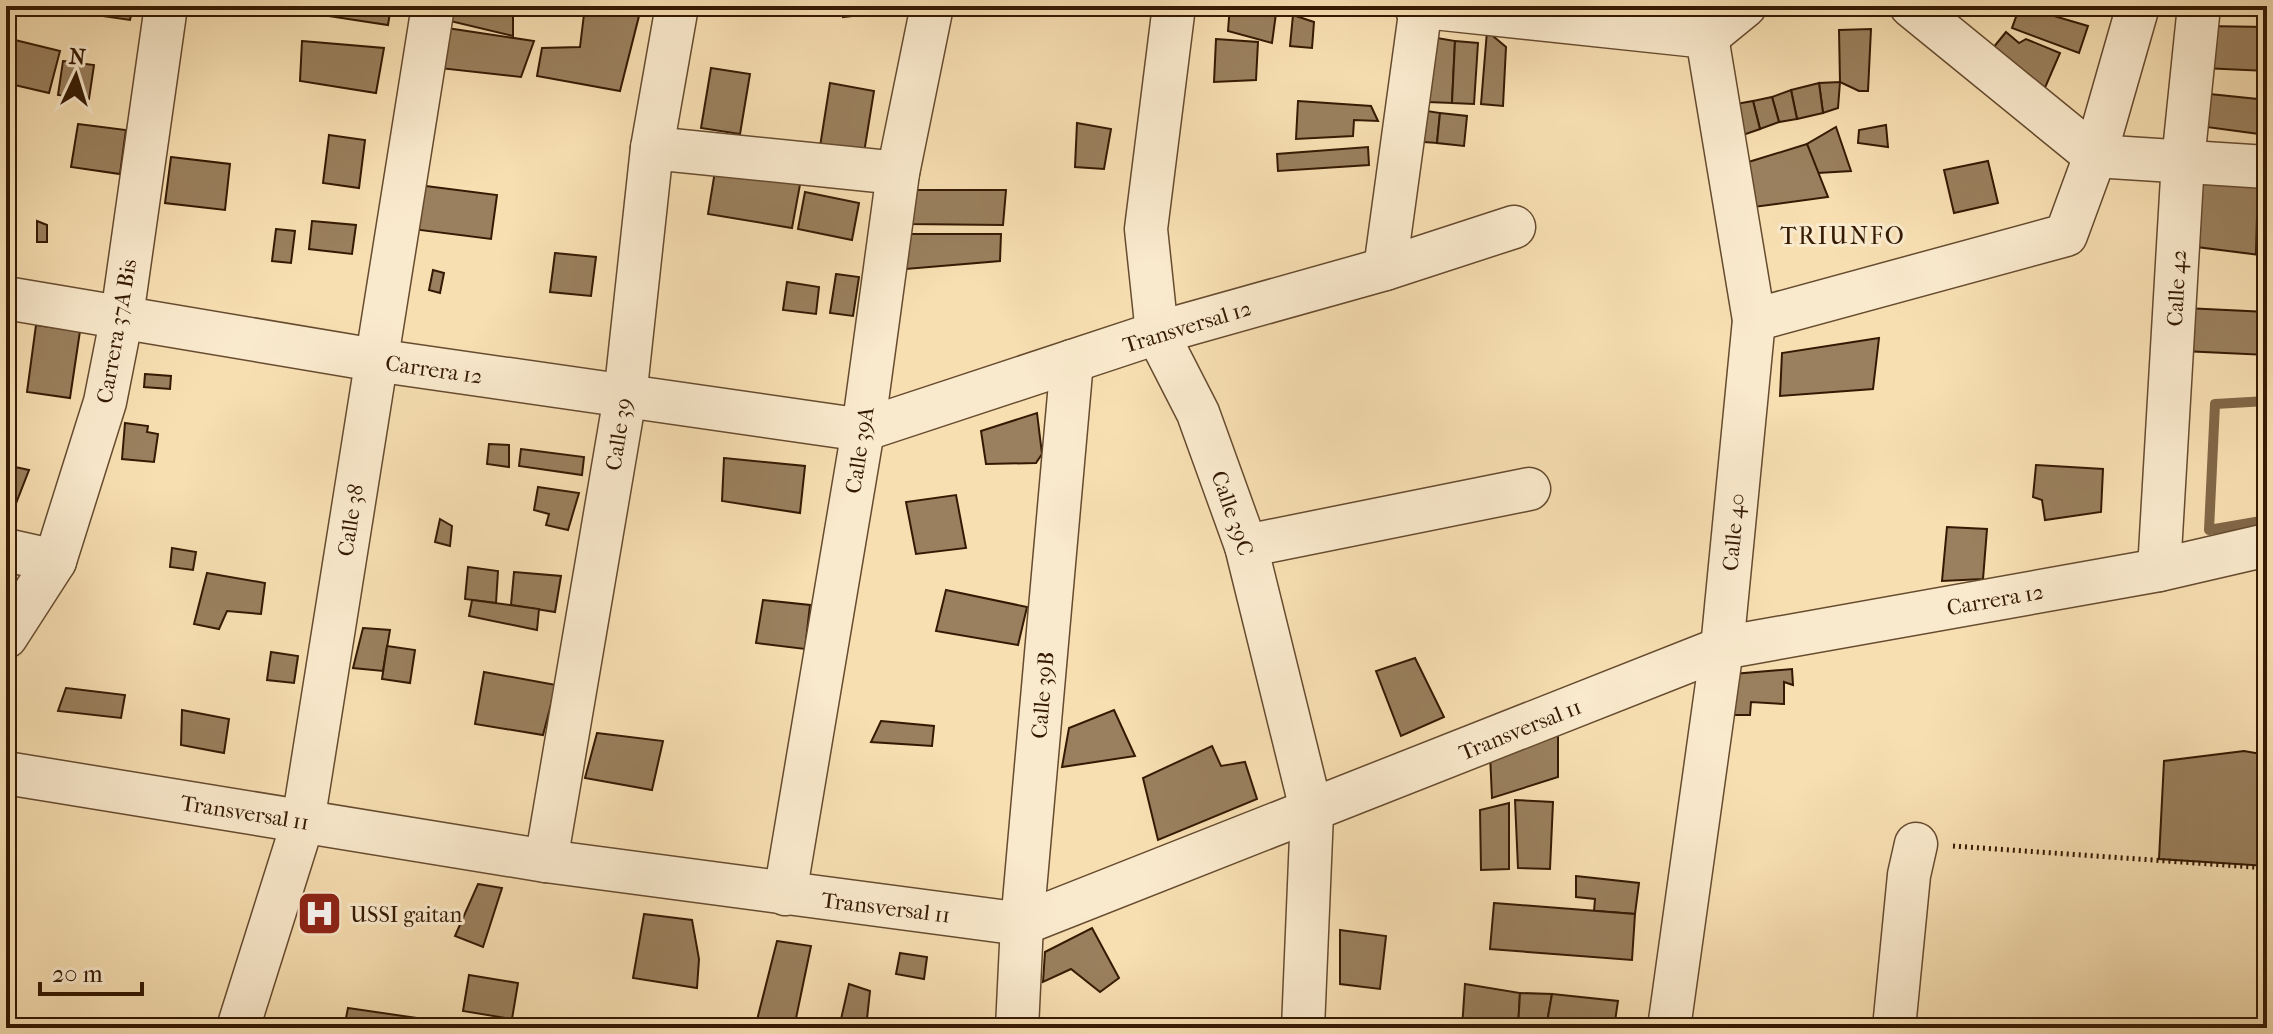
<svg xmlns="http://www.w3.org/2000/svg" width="2273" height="1034" font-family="'IM FELL French Canon',serif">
<rect width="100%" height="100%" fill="#f7dfb2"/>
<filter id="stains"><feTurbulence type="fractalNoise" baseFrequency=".0025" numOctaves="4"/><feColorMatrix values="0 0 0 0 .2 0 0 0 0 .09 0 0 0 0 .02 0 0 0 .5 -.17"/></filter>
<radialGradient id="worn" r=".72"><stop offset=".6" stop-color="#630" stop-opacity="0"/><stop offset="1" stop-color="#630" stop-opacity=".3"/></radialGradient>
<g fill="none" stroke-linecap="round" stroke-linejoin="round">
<polyline stroke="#826848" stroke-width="10" points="2267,401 2215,404 2209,530 2267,520"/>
</g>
<g fill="#9a805e" stroke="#351a03" stroke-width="2">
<polygon points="60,6 133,6 130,20 60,10"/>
<polygon points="316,6 391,6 388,25 315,14"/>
<polygon points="445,6 513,6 513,36 446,20"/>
<polygon points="578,6 640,6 640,12"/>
<polygon points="585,6 640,12 620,91 537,76 542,48 580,47"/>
<polygon points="844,6 878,6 877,13 843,17"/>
<polygon points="1230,6 1277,6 1272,43 1228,31"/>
<polygon points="2020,6 2088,26 2079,53 2012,28"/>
<polygon points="1293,15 1314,22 1312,48 1290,46"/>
<polygon points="2204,26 2267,27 2267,71 2203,68"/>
<polygon points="447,28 534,41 521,77 439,68"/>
<polygon points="1871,29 1868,91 1859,91 1840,82 1839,30"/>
<polygon points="1487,31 1506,47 1503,106 1481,104"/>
<polygon points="2006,32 2019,43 2026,39 2060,53 2041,97 1988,54"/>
<polygon points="1431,37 1455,41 1452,103 1428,102"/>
<polygon points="1216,39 1258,42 1256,80 1214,82"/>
<polygon points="15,40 60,51 49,93 6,83"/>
<polygon points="302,41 384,48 376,93 300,81"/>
<polygon points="1455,41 1478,43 1474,104 1452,103"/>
<polygon points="63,61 94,65 89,99 58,95"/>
<polygon points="711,68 750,74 740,134 701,128"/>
<polygon points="1840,82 1838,108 1823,113 1819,83"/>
<polygon points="830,83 874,91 863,159 819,153"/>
<polygon points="1819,83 1823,113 1797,119 1791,90"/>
<polygon points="1791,90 1797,119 1779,122 1772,97"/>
<polygon points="2200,93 2267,100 2267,135 2199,126"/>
<polygon points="1772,97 1779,122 1760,129 1753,101"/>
<polygon points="1298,101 1371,106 1378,121 1354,120 1353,136 1296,139"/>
<polygon points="1753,101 1760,129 1743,135 1736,104"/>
<polygon points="1414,109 1440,113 1437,143 1410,141"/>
<polygon points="1440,113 1467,116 1464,146 1437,143"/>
<polygon points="1077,123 1111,129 1104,169 1075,167"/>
<polygon points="78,124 126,130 120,174 71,167"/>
<polygon points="1886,125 1888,147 1858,143 1859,130"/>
<polygon points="1836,127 1851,171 1818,173 1807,144"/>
<polygon points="329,135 365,140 359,188 323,183"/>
<polygon points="1807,144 1828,197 1754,207 1742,164"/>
<polygon points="1368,147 1369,165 1278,171 1277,154"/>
<polygon points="171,157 230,164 225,210 165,203"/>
<polygon points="1988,161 1998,203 1954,213 1944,170"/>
<polygon points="716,165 801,179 792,228 708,214"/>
<polygon points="2192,180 2258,181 2260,255 2189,246"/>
<polygon points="2258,181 2267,182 2267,253 2256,253"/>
<polygon points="418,185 497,195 491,239 412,229"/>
<polygon points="909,190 1006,190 1003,225 907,224"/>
<polygon points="805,192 859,203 852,240 798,229"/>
<polygon points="37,221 47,225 47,242 37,242"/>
<polygon points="312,221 356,225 352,254 309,249"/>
<polygon points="276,229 295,231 291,263 272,261"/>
<polygon points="906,234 1001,234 1000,261 906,269"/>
<polygon points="555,253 596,257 591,296 550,292"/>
<polygon points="433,270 444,273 440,293 429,290"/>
<polygon points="836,274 859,277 853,316 830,313"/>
<polygon points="787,282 819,287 816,314 783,310"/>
<polygon points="2185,308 2267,312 2267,355 2183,351"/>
<polygon points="36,325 80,331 70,398 27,392"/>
<polygon points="1879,338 1873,389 1780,396 1782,353"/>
<polygon points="145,374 171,376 170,389 144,387"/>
<polygon points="1037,413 1042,454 1036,463 986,464 981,431"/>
<polygon points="125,423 148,426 147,432 158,434 154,462 122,459"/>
<polygon points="489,444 509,445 509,467 487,464"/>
<polygon points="521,449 584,457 582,475 519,466"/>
<polygon points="724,458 805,466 800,513 722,501"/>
<polygon points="6,465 29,470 8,524 6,523"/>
<polygon points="2036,465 2103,469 2101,512 2045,520 2042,500 2033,497"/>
<polygon points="538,487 579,493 568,530 546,525 549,514 534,510"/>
<polygon points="956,495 966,548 916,554 906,502"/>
<polygon points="440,519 452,526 450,546 435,542"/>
<polygon points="1947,527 1987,529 1983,579 1942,581"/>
<polygon points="172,548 196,552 193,570 170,567"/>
<polygon points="468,567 498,571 496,603 465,599"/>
<polygon points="514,572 561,576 555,612 511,605"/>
<polygon points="207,573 265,583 261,614 227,611 219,629 194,624"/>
<polygon points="946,590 1027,607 1018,645 936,631"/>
<polygon points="472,600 539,609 537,630 469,616"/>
<polygon points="763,600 810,605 805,649 756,643"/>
<polygon points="363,628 390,630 383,671 353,668"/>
<polygon points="387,646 415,650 410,683 382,679"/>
<polygon points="271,652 298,656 294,683 267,680"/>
<polygon points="1415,658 1444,717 1401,736 1376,671"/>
<polygon points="1792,669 1793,685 1784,682 1784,704 1751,702 1750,715 1733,715 1733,674"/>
<polygon points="484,672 556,685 543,735 475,724"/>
<polygon points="66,688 125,695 121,718 58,711"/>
<polygon points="182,710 229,719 224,753 181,745"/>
<polygon points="1114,710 1135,756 1062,767 1069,728"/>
<polygon points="881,721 934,726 932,746 871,742"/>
<polygon points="597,733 663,741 652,790 585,778"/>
<polygon points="1558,733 1558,777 1492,798 1490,754"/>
<polygon points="1212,746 1221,766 1245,762 1257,799 1158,840 1143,778"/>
<polygon points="2244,751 2267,755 2267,866 2159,859 2164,761"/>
<polygon points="1515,800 1553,802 1550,869 1518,868"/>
<polygon points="1509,803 1509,869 1481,870 1480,810"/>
<polygon points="1576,876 1639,883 1635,914 1594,911 1595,899 1576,897"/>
<polygon points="478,884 502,888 483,947 455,936"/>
<polygon points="1494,903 1635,914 1632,960 1490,949"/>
<polygon points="644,914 692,920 699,959 697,988 633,978"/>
<polygon points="1092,928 1119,978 1100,992 1071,969 1043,982 1045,952"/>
<polygon points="1340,930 1386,936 1380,989 1340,984"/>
<polygon points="777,941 811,946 794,1028 755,1028"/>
<polygon points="900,953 927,957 924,979 896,974"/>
<polygon points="469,975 518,983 512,1019 463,1011"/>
<polygon points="849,984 870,991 866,1028 839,1028"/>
<polygon points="1465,984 1520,993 1518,1028 1462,1028"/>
<polygon points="1520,993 1552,994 1546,1028 1518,1028"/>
<polygon points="1552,994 1618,1001 1614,1028 1546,1028"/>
<polygon points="348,1008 486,1028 344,1028"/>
</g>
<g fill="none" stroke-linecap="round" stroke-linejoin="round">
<defs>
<g id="minor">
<polyline points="1174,6 1146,229 1157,333 1198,413 1246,546 1312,813 1303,1028"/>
<polyline points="1415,6 1707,37"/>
<polyline points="1911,6 2095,156 2267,167"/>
<polyline points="1707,37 1745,6"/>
<polyline points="652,148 898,173"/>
<polyline points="1385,269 1421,6"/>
<polyline points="6,298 375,360 863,430 1157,333 1385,269 1514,227"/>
<polyline points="1754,320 2066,235 2095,156 2138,6"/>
<polyline points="1246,546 1529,489"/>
<polyline points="6,550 55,561"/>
<polyline points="2159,570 2183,161 2199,6"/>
<polyline points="6,637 55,561 105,402 122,316 166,6"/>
<polyline points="6,773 546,861 1022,924 1722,648 2159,570 2267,545"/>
<polyline points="546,861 625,397 652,148 677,6"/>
<polyline points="785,894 863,430 898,173 932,6"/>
<polyline points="238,1028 303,822 433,6"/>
<polyline points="1017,1028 1022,924 1072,361"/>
<polyline points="1669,1028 1722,648 1754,320 1707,37"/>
<polyline points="1894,1028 1909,875 1916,844"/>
</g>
</defs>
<use href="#minor" stroke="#664b2f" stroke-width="45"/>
<polyline stroke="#351a03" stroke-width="5" stroke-dasharray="2 4" stroke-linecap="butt" points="1953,846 2267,868"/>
<use href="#minor" stroke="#faeacd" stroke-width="42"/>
</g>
<defs>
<symbol id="hospital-square" viewBox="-11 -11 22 22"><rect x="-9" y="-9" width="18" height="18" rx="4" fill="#8f2418" stroke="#faeacd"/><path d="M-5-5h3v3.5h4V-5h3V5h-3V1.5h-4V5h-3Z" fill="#fff"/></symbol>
</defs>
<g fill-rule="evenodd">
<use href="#hospital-square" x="294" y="888" width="51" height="51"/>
</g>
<g text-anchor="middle" stroke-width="6" stroke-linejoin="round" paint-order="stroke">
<g font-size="22" fill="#351a03" stroke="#faeacd">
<text transform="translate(2176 288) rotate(-87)" y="8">Calle 42</text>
<text transform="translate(1187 326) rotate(-17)" y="8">Transversal 12</text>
<text transform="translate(116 331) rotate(-80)" y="8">Carrera 37A Bis</text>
<text transform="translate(434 369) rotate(8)" y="8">Carrera 12</text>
<text transform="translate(618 434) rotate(-81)" y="8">Calle 39</text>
<text transform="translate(859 450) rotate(-81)" y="8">Calle 39A</text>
<text transform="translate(1233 513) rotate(71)" y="8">Calle 39C</text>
<text transform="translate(350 520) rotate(-81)" y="8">Calle 38</text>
<text transform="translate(1733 532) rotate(-85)" y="8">Calle 40</text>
<text transform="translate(1995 599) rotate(-10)" y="8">Carrera 12</text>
<text transform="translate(1042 695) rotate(-85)" y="8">Calle 39B</text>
<text transform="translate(1520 729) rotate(-22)" y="8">Transversal 11</text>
<text transform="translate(245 812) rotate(9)" y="8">Transversal 11</text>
<text transform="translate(886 907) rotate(7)" y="8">Transversal 11</text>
</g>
<g font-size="22" fill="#351a03" stroke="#faeacd" text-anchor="start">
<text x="350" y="922">USSI gaitan</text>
</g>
<g font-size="24" letter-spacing="2" fill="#351a03" stroke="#faeacd">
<text x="1843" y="244">TRIUNFO</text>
</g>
</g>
<rect width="2273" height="1034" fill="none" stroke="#f7dfb2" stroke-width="32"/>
<rect x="8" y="8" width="2257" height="1018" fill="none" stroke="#351a03" stroke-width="4"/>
<rect x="16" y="16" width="2241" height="1002" fill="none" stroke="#351a03" stroke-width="2"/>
<g transform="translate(76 76) rotate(4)" stroke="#faeacd" stroke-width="6" paint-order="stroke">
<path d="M0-6L14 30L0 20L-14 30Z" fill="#351a03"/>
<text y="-12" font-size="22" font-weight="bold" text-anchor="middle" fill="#351a03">N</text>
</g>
<path d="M40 982v12h102v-12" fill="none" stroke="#351a03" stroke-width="4"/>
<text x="52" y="982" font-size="24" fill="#351a03" stroke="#faeacd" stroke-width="6" paint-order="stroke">20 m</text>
<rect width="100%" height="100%" filter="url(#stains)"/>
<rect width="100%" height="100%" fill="url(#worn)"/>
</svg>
